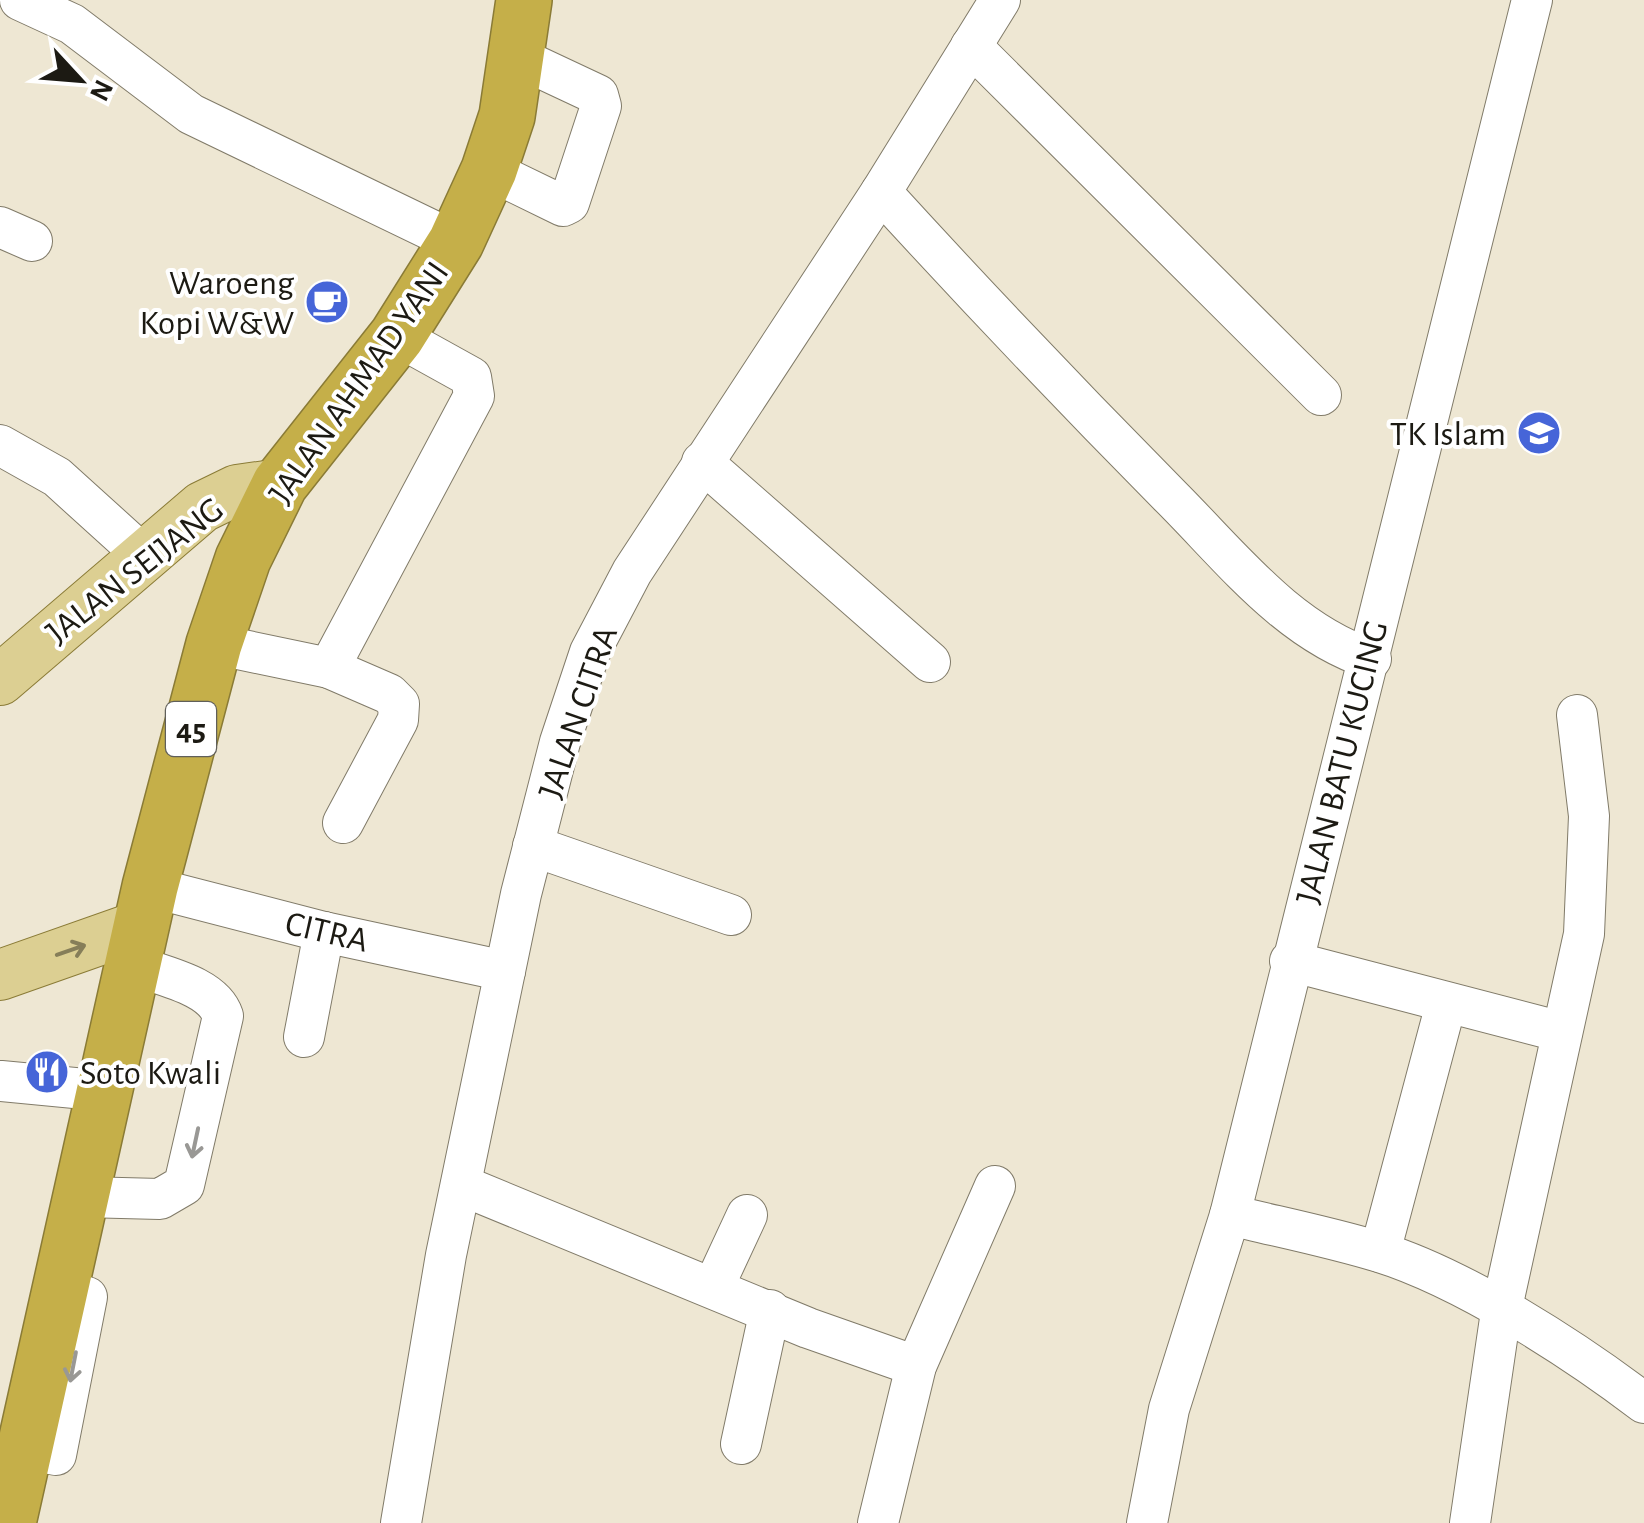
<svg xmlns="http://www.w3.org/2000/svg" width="1644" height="1523" font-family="'Alegreya Sans',sans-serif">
<rect width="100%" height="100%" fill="#eee7d3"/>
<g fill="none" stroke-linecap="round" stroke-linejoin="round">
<defs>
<g id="minor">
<polyline points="20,0 72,24 191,114 456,242"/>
<polyline points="971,46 1321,395"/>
<polyline points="489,170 563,206 569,203 601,106 598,95 517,57"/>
<path d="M881 192C976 296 1072 397 1171 497 1231 557 1288 632 1371 659"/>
<polyline points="0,227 32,241"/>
<polyline points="0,445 57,477 142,554"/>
<polyline points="702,462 930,662"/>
<polyline points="214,644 329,668 474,396 471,377 397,336"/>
<polyline points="329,668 389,694 399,704 398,720 343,823"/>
<polyline points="533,846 731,915"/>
<polyline points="150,887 324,932 505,971"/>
<polyline points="1290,961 1562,1032"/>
<polyline points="304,1037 324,932"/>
<polyline points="1,1081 106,1091"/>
<polyline points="461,1185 808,1328 916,1366"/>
<path d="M83 1197 160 1199 184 1185 223 1016C213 985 161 976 133 965"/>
<path d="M1230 1215C1279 1227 1330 1237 1379 1252 1463 1278 1573 1349 1644 1403"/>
<polyline points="1380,1252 1446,1004"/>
<polyline points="714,1286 747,1215"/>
<polyline points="741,1444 770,1310"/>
<polyline points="25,1449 56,1455 87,1297 61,1293"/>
<polyline points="401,1523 446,1255 521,894 560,742 590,652 632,572 881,192 1000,0"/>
<polyline points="878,1523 916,1366 995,1186"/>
<polyline points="1147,1523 1169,1409 1230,1215 1532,0"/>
<polyline points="1470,1523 1501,1312 1584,934 1589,816 1577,715"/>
</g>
<g id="major">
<polyline points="0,680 202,507 237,490 280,484"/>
<polyline points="0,975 142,925"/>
</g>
<polyline id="highway" points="8,1523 150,887 214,644 243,559 280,484 397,336 456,242 489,170 507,116 524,0"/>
</defs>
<use href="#minor" stroke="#817b69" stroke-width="42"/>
<use href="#major" stroke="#8a7b36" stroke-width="52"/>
<use href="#highway" stroke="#8a7b36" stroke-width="58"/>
<use href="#minor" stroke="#fff" stroke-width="40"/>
<use href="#major" stroke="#dccf92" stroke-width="50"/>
<use href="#highway" stroke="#c5af49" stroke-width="55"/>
</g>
<defs><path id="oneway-shaft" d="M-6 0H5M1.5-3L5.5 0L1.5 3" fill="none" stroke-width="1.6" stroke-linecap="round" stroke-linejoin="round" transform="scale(2.5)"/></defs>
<use stroke="#867e59" href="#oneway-shaft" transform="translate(71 950) rotate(-19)"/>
<g stroke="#999895">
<use href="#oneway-shaft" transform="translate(195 1143) rotate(102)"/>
<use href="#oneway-shaft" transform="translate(73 1367) rotate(101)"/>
</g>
<defs>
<symbol id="cafe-disc" viewBox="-11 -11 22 22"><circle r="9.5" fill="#4665d8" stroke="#fff"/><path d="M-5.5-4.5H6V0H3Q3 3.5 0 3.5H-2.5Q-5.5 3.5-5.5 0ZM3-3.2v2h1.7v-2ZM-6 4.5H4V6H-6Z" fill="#fff"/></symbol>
<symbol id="school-disc" viewBox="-11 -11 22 22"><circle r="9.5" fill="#4665d8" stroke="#fff"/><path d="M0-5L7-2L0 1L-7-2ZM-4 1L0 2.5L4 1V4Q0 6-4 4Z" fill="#fff"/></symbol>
<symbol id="restaurant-disc" viewBox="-11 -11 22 22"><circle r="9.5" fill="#4665d8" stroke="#fff"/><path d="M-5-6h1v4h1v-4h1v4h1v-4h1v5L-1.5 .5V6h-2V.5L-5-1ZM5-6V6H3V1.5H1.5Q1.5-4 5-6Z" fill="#fff"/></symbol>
</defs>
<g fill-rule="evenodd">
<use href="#cafe-disc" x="302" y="277" width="50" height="50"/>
<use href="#school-disc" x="1514" y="408" width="50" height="50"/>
<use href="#restaurant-disc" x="22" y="1047" width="50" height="50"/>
</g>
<g text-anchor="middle" stroke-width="8" stroke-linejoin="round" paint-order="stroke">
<rect fill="#fff" stroke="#605f5a" stroke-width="2.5" x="166" y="702" width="50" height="54" rx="8"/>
<g font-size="32" font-weight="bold" fill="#1c1a13">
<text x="191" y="740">45</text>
</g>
<g font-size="35" fill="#1c1a13" stroke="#fff" text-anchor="end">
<text x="294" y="294">Waroeng<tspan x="294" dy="40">Kopi W&amp;W</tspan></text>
<text x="1506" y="445">TK Islam</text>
<text x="80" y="1084" text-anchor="start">Soto Kwali</text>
</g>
<g font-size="35" fill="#1c1a13" stroke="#fff">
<text transform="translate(358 382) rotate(-55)" y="12">JALAN AHMAD YANI</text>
<text transform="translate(134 570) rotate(-38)" y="12">JALAN SEIJANG</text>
<text transform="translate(577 712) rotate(-71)" y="12">JALAN CITRA</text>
<text transform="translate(1341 762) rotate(-76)" y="12">JALAN BATU KUCING</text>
<text transform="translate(327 931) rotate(13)" y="12">CITRA</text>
</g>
</g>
<g transform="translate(80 80) rotate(116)" stroke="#ffffff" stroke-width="8" paint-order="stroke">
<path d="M0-8L18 38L0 25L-18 38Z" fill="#1c1a13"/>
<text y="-15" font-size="28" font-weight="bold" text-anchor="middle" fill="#1c1a13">N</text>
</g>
</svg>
